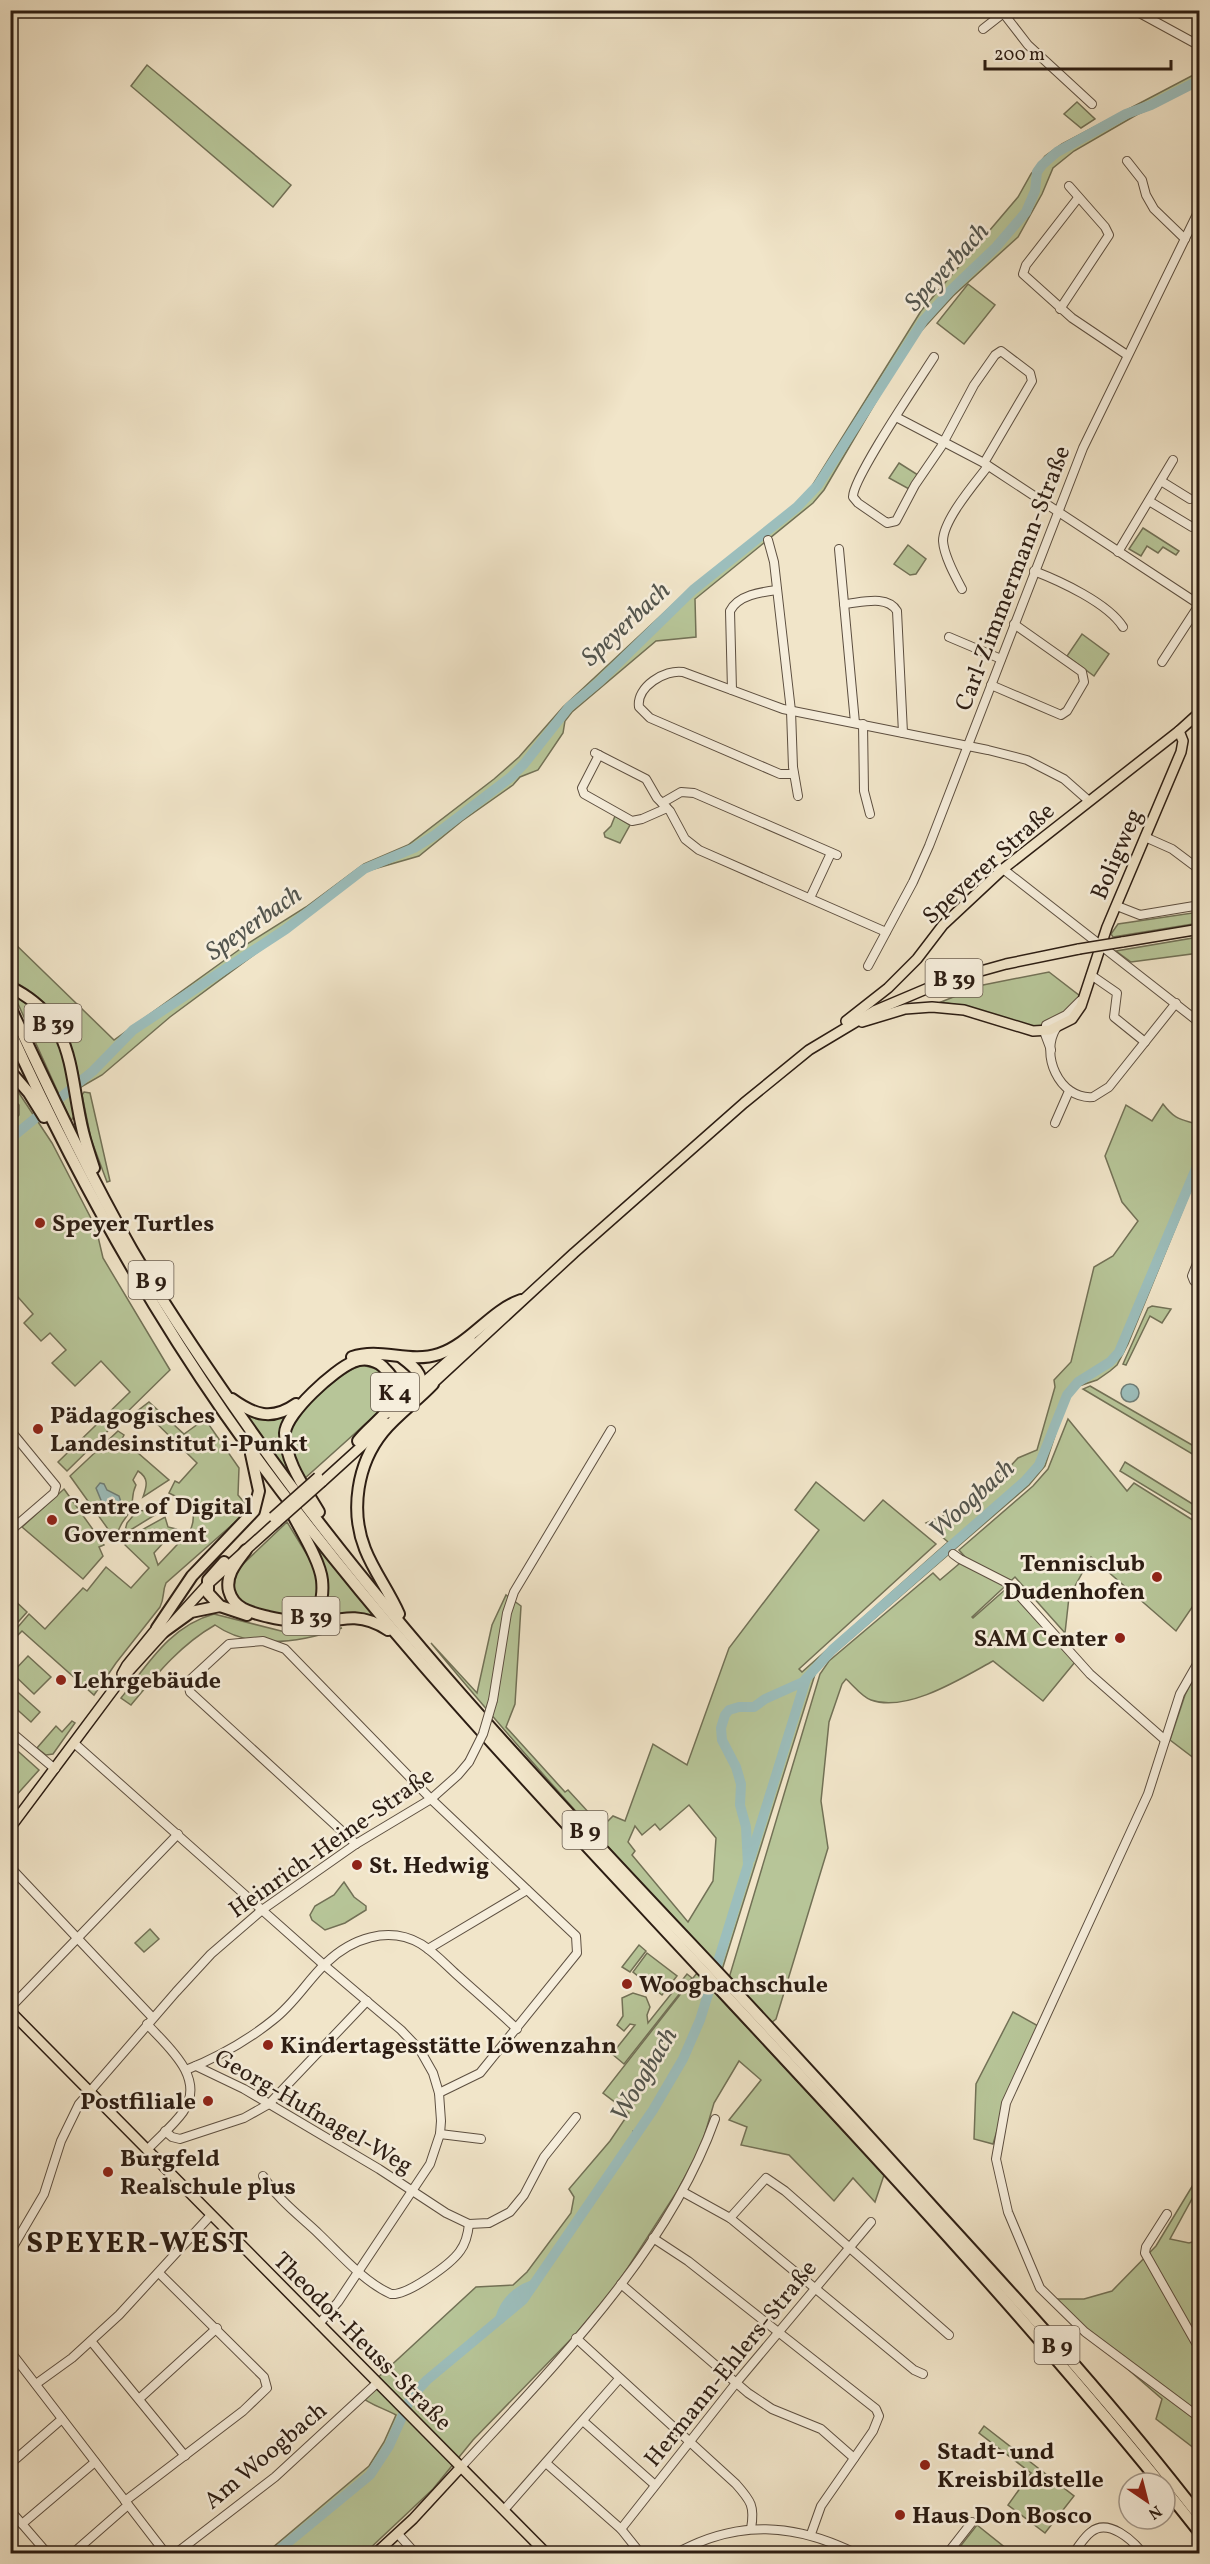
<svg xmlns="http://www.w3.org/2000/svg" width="1210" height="2564" font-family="Vollkorn,serif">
<rect width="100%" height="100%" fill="#f1e5c9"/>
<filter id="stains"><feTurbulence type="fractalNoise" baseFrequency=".00333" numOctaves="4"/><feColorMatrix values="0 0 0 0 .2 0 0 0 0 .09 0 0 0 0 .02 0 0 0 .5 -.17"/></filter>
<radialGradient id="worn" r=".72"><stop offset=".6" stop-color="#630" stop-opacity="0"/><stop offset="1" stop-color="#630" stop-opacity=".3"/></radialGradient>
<g fill="#b7c598" stroke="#727156" stroke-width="1.5" fill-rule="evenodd">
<polygon points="147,65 291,185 273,207 131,86"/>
<path d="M1199 72V87L1188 89 1157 106 1138 114 1074 151 1053 168 1042 194 1018 237 953 296 911 342 824 490 813 503 695 599 696 637 656 641 572 712 565 721 563 733 538 770 520 777 513 785 462 821 419 856 367 871 170 1017 102 1075 81 1087C71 1036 60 1005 11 980L10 939 114 1040 247 944 306 907 364 864 408 845 494 779 519 757 563 707 683 595 793 507 812 486 921 311 1018 197 1031 174 1045 156 1062 144Z"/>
<polygon points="1077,102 1095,119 1081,128 1064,114"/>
<polygon points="968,284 995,305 964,344 937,323"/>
<polygon points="899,463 918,475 909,489 889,478"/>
<polygon points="1143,528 1179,551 1176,555 1163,547 1158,553 1147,546 1141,556 1129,549"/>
<polygon points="908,545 926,559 916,574 910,575 894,564"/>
<polygon points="1082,634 1109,654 1094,676 1067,656"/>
<polygon points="615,816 630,825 620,843 605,837 604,833 611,826"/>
<polygon points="1199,912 1199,923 1113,937 1111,934 1118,924"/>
<polygon points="1199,937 1199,953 1131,962 1116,951"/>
<path d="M1049 972 1080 996C1071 1010 1058 1018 1043 1022L1040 1029 969 1007 941 1002 983 985Z"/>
<polygon points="14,995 38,1010 64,1047 75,1114 71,1121"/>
<polygon points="11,1081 52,1143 96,1228 103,1258 170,1370 67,1471 58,1462 130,1392 101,1361 75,1386 52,1363 66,1350 50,1333 41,1341 24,1323 33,1314 18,1297 11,1304 10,1125 19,1115 19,1105 11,1097"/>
<polygon points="84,1092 90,1093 110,1181 107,1182 91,1139 82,1095"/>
<path d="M1163 1104C1176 1121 1181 1119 1199 1125V1170L1128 1344 1117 1365 1110 1371 1097 1380 1079 1386 1068 1396 1045 1466 1029 1485 817 1668 722 1970C622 1864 524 1756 431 1643L477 1693 492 1625 506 1595 521 1606 515 1704 506 1727 565 1792 568 1790 602 1827 613 1816 625 1821 653 1744 687 1765 729 1648 819 1530 795 1510 816 1482 864 1521 883 1500 936 1544 799 1669 802 1672 948 1542 926 1523 979 1500 1018 1458 1037 1450 1055 1387 1054 1380 1071 1362 1094 1267 1113 1256 1138 1221 1122 1202 1105 1156 1126 1105 1152 1121ZM689 1805 716 1838 713 1881 688 1922 632 1855 635 1851 628 1842 635 1826 642 1835 655 1824 660 1830Z"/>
<polygon points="1152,1306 1171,1309 1162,1323 1150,1316 1126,1365 1123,1364 1148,1308"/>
<path d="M362 1365 380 1370 388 1381 387 1397 382 1409 304 1479C298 1466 286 1445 290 1430 295 1412 344 1370 362 1365Z"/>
<polygon points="1090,1386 1199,1449 1199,1458 1083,1389"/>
<path d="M149 1402 184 1434 205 1419 239 1468 238 1495 248 1507 241 1517 166 1583C162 1592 165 1597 160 1607L116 1663 94 1695 22 1631 14 1639 11 1635 29 1614 45 1629 83 1588 87 1591 106 1567 131 1588 149 1568 125 1545 131 1536 165 1517 168 1527 176 1529 154 1553 158 1565 190 1531C200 1508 186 1501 169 1493L175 1481 179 1483 197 1463 145 1412 140 1418 136 1412Z"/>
<path d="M242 1411C258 1422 269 1421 287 1416 276 1438 290 1460 298 1482L296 1484Z"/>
<path d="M1068 1419 1127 1491 1134 1483 1199 1524V1597L1176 1631 1091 1557 1069 1597 1065 1633 1015 1577 972 1617 973 1618 1007 1588 1075 1662 1043 1701 993 1661C962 1678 907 1713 871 1700 862 1697 853 1685 846 1679L842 1684 829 1722 821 1801 828 1848 776 2019 771 2023 729 1978 820 1674 829 1661 933 1573 940 1580 966 1558 959 1550 1033 1486 1048 1469Z"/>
<path d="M118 1431 124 1435 122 1439 169 1480 143 1497C147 1486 149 1478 138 1471L133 1480 136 1485C132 1493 133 1497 132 1505 131 1515 119 1522 118 1533L113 1536 70 1476Z"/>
<polygon points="1125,1462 1199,1508 1199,1519 1120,1471"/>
<polygon points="64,1489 104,1545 99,1547 103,1556 83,1579 22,1527"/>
<polygon points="155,1510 158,1513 124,1534 127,1523 137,1511"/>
<polygon points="287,1522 317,1571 318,1602 301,1618 245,1607 233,1592 236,1575 241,1566"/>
<polygon points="310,1536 375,1618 309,1623 322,1608"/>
<polygon points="11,1597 27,1612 11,1630"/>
<path d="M214 1614 289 1633 342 1628C302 1642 252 1651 215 1625 180 1645 156 1675 131 1705L121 1698C148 1664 170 1626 214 1614Z"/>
<polygon points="28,1656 51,1677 34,1694 12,1673"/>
<polygon points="1199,1668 1200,1762 1199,1762 1170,1740 1185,1695"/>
<polygon points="11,1686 40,1712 31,1722 11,1704"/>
<polygon points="72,1721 75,1723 53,1754 46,1755 37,1748 56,1726 62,1732"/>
<polygon points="11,1745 39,1770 13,1799 15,1802 11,1807"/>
<polygon points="344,1882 354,1897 366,1906 366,1910 345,1923 325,1930 312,1920 310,1915 315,1906 334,1895"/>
<polygon points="150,1929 159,1939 144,1952 135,1943"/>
<polygon points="639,1945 646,1951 630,1972 622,1967"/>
<polygon points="647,1953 677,1976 662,1995 633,1972"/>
<path d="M697 1973 884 2175 875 2202 853 2178 834 2201 789 2155 741 2145 747 2127 729 2120 761 2080 739 2061 714 2103 701 2147 676 2193 618 2283 574 2336 473 2440 433 2489 365 2553 265 2554 369 2466 384 2442 396 2415C384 2408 369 2405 359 2395L476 2287 513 2285 527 2272 571 2213 574 2197 569 2189 610 2141 629 2113 603 2093Z"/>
<polygon points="687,1974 692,1978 624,2064 612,2054 635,2025 630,2024 624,2031 617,2025 623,2016 622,1998 633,1993 646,1997 650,2007 647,2015 648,2023"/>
<polygon points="1013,2012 1040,2027 1006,2101 993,2144 974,2139 976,2084"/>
<polygon points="1199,2175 1199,2186 1170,2239 1189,2243 1199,2240 1199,2452 1156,2419 1162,2399 1092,2338 1055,2299 1084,2299 1112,2291 1156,2246"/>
<polygon points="984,2426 1074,2496 1045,2533 1008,2505 1031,2473 979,2433"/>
<polygon points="977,2525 1012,2553 955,2553"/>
</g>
<g fill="#9cbebc" stroke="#6f7e78" stroke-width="1.5">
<circle cx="1130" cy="1393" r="9"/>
<polygon points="100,1483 104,1484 107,1490 119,1496 122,1505 115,1511 111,1510 103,1505 96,1488"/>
</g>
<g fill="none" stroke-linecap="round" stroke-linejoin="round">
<polyline stroke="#6f7e78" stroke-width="1.5" points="633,2131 634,2136"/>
<g stroke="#9cbebc" stroke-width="10">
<polyline points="10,1139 93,1071 133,1030 286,929 364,869 414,848 435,835 511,777 524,764 569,707 599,682 693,590 797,507 818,485 923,321 952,289 996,247 1026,212 1035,191 1037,172 1042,165 1057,152 1126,114 1151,105 1200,80"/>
<polyline points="750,1859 806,1679"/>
<path d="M500 2319C505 2302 516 2291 533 2285"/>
<polyline points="274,2554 370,2475 389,2446 411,2397 427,2380 523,2300 653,2110 683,2059 700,2020 748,1865 746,1827 740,1805 741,1784 736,1767 722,1740 721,1728 725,1715 729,1710 739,1707 754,1707 765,1699 803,1682 832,1650 1025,1481 1039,1465 1067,1395 1078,1382 1110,1362 1119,1352 1200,1159"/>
</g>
<defs>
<g id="minor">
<polyline points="1134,10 1200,46"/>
<polyline points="1004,14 1028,45 1092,104"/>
<polyline points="983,29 1006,11"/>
<polyline points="1127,161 1142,180 1146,195 1154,209 1185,239"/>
<polyline points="1078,198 1026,265 1023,274 1072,318 1127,355"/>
<polyline points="1060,309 1109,235 1105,227 1069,186"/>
<path d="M934 357C920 379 852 479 853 497L858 503 887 523 896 521 915 485 941 447 974 385 995 355 1001 351 1030 373 1032 381 984 463"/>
<polyline points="896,417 984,463 1200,605"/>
<polyline points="1161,481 1190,499"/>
<polyline points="1149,501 1192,527"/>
<polyline points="768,540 774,562 791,711 793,767 798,796"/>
<polyline points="839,549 855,723"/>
<polyline points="1118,552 1173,460"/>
<path d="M1034 571C1060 581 1108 603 1123 627"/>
<path d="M962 589C955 576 944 556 943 541 943 520 975 483 988 466"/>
<path d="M844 604C860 603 887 594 897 611L903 733"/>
<polyline points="949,637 1001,659"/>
<polyline points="1162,662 1199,605"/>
<polyline points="991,685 1061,715 1067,711 1084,682 1082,672 1014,624"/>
<path d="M732 690 730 611C738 595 761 592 777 590"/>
<polyline points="863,724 864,791 870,814"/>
<polyline points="595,753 646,779 657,798 670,811 685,839 699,850 886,932"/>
<polyline points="599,755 582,788 584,794 632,821 642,819 667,808"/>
<path d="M794 774H780L650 718 639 707C636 687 665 669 683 672L783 709 988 750 1027 760 1064 779 1089 801"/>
<polyline points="662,803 681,792 694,793 837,855"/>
<polyline points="1145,837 1172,849 1200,870"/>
<polyline points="1003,869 1200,1023"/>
<polyline points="810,898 831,853"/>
<polyline points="1117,906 1140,915 1200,905"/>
<polyline points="868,966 913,882 929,846 1083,448 1200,208"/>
<polyline points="1091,975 1117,993 1114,1017 1145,1042"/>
<path d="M1057 1027C1039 1053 1059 1100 1093 1097L1109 1087 1176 1003"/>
<polyline points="1051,1050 1045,1034 1046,1025 1066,1015 1080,1001"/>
<polyline points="1055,1123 1069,1091"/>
<polyline points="1200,1256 1192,1276 1194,1281 1200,1286"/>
<polyline points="10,1430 56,1486 54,1493 10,1531"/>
<polyline points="953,1554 960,1559 1009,1584 1090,1674 1165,1740"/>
<polyline points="1200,1659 1180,1694 1148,1794 1006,2103 996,2159 1008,2212 1040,2288 1085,2332 1200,2418"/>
<polyline points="493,1700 507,1613 514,1592 611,1430"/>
<polyline points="10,1731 55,1769"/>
<polyline points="74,1743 324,1965 401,2030 420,2050 433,2073 439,2093 441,2121 440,2134 430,2164 338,2302 319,2324"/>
<polyline points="356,1844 190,1692 188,1683 190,1680 229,1644 263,1641 285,1649 431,1799 576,1936 577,1953 480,2073 439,2093"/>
<polyline points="10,1867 152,2017"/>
<polyline points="428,1949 527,1890"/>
<polyline points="10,2008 178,1834"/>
<path d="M147 2024C167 2046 207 2078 183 2112 173 2126 159 2137 147 2150"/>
<polyline points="196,2066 244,2089 379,2169 446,2213 469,2224 489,2223 510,2212 524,2195 544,2157 576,2117"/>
<path d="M186 2070C216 2058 247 2041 273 2020 295 2003 307 1981 326 1963 351 1939 388 1925 421 1944 434 1952 445 1964 456 1974 476 1992 497 2010 517 2029"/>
<polyline points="165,2131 172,2137 180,2139 244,2118 269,2104 367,2001"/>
<polyline points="440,2134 481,2139"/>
<path d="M263 2176C278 2200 299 2215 319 2234 340 2254 364 2282 391 2294 407 2296 451 2264 460 2251 466 2243 468 2234 469 2224"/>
<polyline points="683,2192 730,2218 914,2370 923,2374"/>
<polyline points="1167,2214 1146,2247 1145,2253 1200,2350"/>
<polyline points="730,2218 766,2178 785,2191 949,2335"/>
<polyline points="653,2238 688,2261 876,2409 879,2416 873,2431 821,2506 811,2534"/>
<polyline points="10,2252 44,2194 61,2141 79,2104 176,1992 211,1954 262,1910 356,1844 431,1799 458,1775 469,1762"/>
<polyline points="621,2284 748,2393 772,2409 821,2429 854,2458"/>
<path d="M576 2338 736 2484C751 2501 755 2506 751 2529"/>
<polyline points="91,2341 185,2456"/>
<polyline points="10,2351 166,2554"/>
<polyline points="36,2384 72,2358 119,2315 211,2215"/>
<polyline points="139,2399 217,2328"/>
<polyline points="583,2421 655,2485"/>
<polyline points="546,2463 621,2529 641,2554"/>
<polyline points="10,2464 62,2419"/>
<path d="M461 2467C555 2365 668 2251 715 2119"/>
<polyline points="125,2501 243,2411 267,2388 264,2377 159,2273"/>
<polyline points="10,2510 48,2554"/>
<polyline points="504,2510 619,2379"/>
<polyline points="22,2524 95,2462"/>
<polyline points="621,2529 736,2383 871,2222"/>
<polyline points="398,2534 416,2554"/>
<polyline points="72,2554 128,2505"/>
<polyline points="175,2554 275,2477 377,2383"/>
<path d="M675 2554C737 2519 795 2523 857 2554"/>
<polyline points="947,2554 972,2522"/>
<path d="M1073 2554C1079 2546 1084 2537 1091 2532 1108 2518 1133 2540 1143 2554"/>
</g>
<g id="major">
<polyline points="1122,942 1200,929"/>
<polyline points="846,1021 888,988 917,959 943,925 1003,869 1179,731 1200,712"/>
<polyline points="862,1022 905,1009 932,1007 964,1010 1033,1031 1050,1030 1072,1019 1081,1006 1107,927 1181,752 1183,741 1179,731"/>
<polyline points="429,1387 574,1253 744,1103 809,1050 874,1011 945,981 1006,964 1079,949"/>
<polyline points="389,1413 471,1341"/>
<polyline points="322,1482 387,1423"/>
<polyline points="122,1674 127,1665 161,1623"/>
<polyline points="10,1828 119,1682 207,1585 277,1522"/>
<polyline points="10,2011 547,2554"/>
<polyline points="375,2554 413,2519 461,2467"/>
</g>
<g id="highway">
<path d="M10 987C77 1020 68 1072 83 1132 86 1144 90 1156 94 1168"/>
<path d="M10 1007C49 1089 87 1171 132 1250 168 1311 208 1370 249 1428 378 1612 537 1781 691 1944 775 2033 858 2124 940 2215 1030 2313 1119 2412 1200 2517"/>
<path d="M10 1031C71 1165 141 1293 225 1414 347 1588 491 1744 636 1899 814 2091 995 2280 1160 2483"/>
<polyline points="10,1071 29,1093 44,1117"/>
<path d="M352 1357C381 1347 409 1364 439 1354 471 1343 490 1311 521 1300"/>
<path d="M401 1357C417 1369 428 1377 414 1397"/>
<path d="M232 1399C254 1415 272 1421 296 1404"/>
<path d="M319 1512C305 1488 285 1462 285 1433 286 1413 335 1369 353 1362 365 1357 378 1360 386 1370 393 1377 397 1385 395 1395 392 1413 369 1426 358 1441"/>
<path d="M246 1550C237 1562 225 1575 229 1591 234 1610 253 1613 269 1617 301 1625 326 1620 322 1580 320 1561 301 1531 292 1513"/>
<polyline points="224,1562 208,1580 208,1593 220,1606 247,1615"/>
<path d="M399 1614C389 1591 374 1572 365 1549 350 1511 357 1464 383 1432 398 1414 417 1401 433 1384"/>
<path d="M291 1627C329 1626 352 1606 388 1630"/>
<polyline points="157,1628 192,1576 254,1511 259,1491 251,1454"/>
<polyline points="162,1633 191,1612 220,1606"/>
<polyline points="1165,2489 1200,2533"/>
</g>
</defs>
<use href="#minor" stroke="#5d4f40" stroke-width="10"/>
<use href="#major" stroke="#2c1d13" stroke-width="12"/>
<use href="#highway" stroke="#2c1d13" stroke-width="14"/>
<use href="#minor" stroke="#f6eedc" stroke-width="8"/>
<use href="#major" stroke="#f1e5c9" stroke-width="9"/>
<use href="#highway" stroke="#f1e5c9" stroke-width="10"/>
<defs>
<polyline id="minor-bridge" points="469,1762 483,1734 493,1700"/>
<g id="major-bridge">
<polyline points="1079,949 1122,942"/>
<polyline points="273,1517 318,1477"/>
<polyline points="277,1522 322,1482"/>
</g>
</defs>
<use href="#minor-bridge" stroke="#5d4f40" stroke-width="10" stroke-linecap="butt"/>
<use href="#major-bridge" stroke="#2c1d13" stroke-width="12" stroke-linecap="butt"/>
<use href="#minor-bridge" stroke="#f6eedc" stroke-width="8"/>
<use href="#major-bridge" stroke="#f1e5c9" stroke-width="9"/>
</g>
<g fill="#8f2418" stroke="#f6eedc" stroke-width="2">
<circle cx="40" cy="1223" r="6"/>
<circle cx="38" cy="1429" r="6"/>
<circle cx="52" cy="1520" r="6"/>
<circle cx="1157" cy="1577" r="6"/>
<circle cx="1120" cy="1638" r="6"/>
<circle cx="61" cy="1680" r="6"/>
<circle cx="357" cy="1865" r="6"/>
<circle cx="627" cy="1984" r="6"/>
<circle cx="268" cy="2045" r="6"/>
<circle cx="208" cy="2101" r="6"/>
<circle cx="108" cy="2172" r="6"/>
<circle cx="925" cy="2465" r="6"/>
<circle cx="900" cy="2515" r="6"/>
</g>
<g text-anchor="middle" stroke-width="5" stroke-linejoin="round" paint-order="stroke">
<g fill="#f6eedc" stroke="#695c4f" stroke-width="1.5">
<rect x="925.5" y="959" width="57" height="38" rx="4.5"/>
<rect x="24.5" y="1004" width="57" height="38" rx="4.5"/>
<rect x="128.5" y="1261" width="45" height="38" rx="4.5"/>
<rect x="371" y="1373" width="48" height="38" rx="4.5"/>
<rect x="282.5" y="1597" width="57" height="38" rx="4.5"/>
<rect x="562.5" y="1811" width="45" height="38" rx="4.5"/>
<rect x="1034.5" y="2326" width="45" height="38" rx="4.5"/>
</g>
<g font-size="22" font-weight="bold" fill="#2c1d13">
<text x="954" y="986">B 39</text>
<text x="53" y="1031">B 39</text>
<text x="151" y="1288">B 9</text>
<text x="395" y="1400">K 4</text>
<text x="311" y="1624">B 39</text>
<text x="585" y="1838">B 9</text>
<text x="1057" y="2353">B 9</text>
</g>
<g font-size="24" fill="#2c1d13" stroke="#f6eedc">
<text transform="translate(1012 578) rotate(-69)" y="8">Carl-Zimmermann-Straße</text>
<text transform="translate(1116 854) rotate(-67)" y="8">Boligweg</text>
<text transform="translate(988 863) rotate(-42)" y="8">Speyerer Straße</text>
<text transform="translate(331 1842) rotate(-35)" y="8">Heinrich-Heine-Straße</text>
<text transform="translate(314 2111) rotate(30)" y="8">Georg-Hufnagel-Weg</text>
<text transform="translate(363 2341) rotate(45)" y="8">Theodor-Heuss-Straße</text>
<text transform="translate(730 2363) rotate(-51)" y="8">Hermann-Ehlers-Straße</text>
<text transform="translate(265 2455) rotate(-40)" y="8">Am Woogbach</text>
</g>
<g font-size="24" font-weight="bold" fill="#2c1d13" stroke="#f6eedc" text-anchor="start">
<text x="52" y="1231">Speyer Turtles</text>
<text x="50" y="1423">Pädagogisches<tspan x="50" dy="28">Landesinstitut i-Punkt</tspan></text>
<text x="64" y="1514">Centre of Digital<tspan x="64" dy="28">Government</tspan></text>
<text x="1145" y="1571" text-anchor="end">Tennisclub<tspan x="1145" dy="28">Dudenhofen</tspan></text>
<text x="1108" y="1646" text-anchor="end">SAM Center</text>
<text x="73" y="1688">Lehrgebäude</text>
<text x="369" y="1873">St. Hedwig</text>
<text x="639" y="1992">Woogbachschule</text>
<text x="280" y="2053">Kindertagesstätte Löwenzahn</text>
<text x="196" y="2109" text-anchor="end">Postfiliale</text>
<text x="120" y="2166">Burgfeld<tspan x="120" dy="28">Realschule plus</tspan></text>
<text x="937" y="2459">Stadt- und<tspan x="937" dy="28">Kreisbildstelle</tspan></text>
<text x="912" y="2523">Haus Don Bosco</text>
</g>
<g font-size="26" font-style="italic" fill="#53554e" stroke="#f6eedc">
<text transform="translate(946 266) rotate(-47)" y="9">Speyerbach</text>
<text transform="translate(625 623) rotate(-43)" y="9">Speyerbach</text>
<text transform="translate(253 922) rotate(-35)" y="9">Speyerbach</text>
<text transform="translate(971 1498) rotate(-42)" y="9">Woogbach</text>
<text transform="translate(643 2074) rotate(-59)" y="9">Woogbach</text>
</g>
<g font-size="30" font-weight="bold" letter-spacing="1.5" fill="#2c1d13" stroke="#f6eedc">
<text x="138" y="2252">SPEYER-WEST</text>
</g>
</g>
<rect width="1210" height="2564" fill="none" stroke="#f1e5c9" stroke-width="36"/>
<rect x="12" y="12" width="1186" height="2540" fill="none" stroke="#2c1d13" stroke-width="3"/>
<rect x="18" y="18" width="1174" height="2528" fill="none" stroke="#2c1d13" stroke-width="1.5"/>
<g transform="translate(1147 2501) rotate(145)"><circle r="28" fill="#f6eedc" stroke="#a59a8c" stroke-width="1.5"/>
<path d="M0-4.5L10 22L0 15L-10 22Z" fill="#8f2418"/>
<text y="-9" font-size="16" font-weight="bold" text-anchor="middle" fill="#2c1d13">N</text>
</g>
<path d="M985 60v9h186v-9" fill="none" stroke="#2c1d13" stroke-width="3"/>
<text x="994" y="60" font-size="18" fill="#2c1d13" stroke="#f6eedc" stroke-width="4.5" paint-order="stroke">200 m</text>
<rect width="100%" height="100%" filter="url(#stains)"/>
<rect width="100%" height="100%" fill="url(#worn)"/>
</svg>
